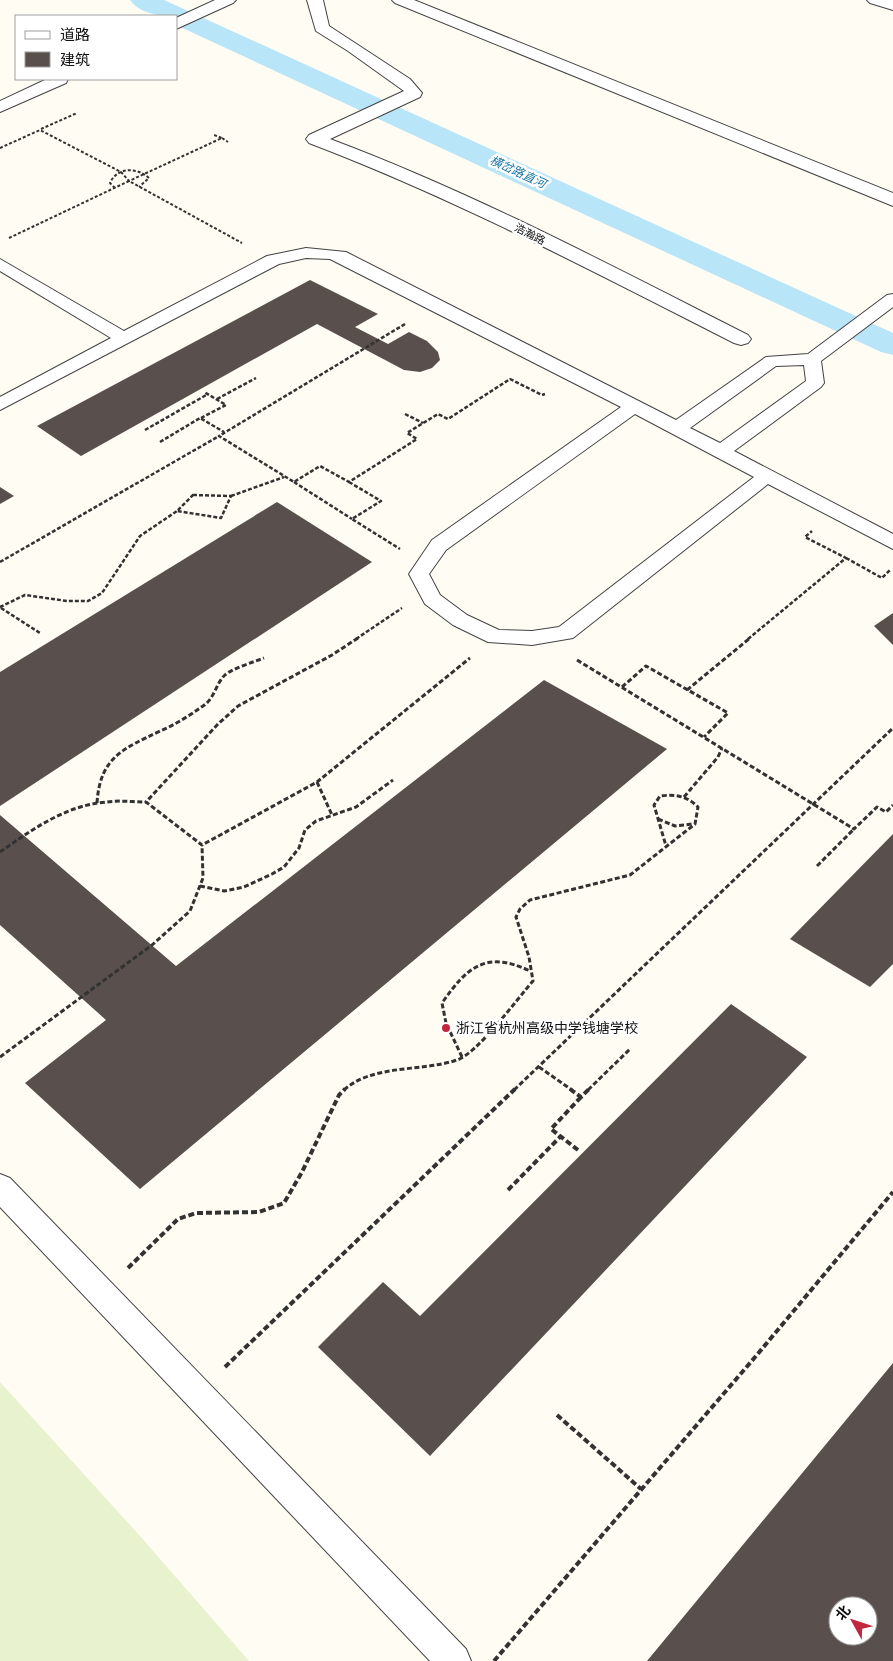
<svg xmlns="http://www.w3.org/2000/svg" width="893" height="1661" font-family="Literata,'Noto Sans SC',serif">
<rect width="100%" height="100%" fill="#fffcf4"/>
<polygon fill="#e9f2ce" points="0,1382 140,1536 249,1661 0,1661"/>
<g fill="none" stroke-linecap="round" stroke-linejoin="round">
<path fill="#b8e5f7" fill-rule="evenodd" d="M130 0H164L893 333V355L881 352 176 25V16C160 16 140 14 130 0Z"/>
</g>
<g fill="#59504d" fill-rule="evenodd">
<polygon points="310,280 378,314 355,327 388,344 409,332 427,341 438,352 440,360 432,368 420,372 404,370 317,324 81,456 37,426"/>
<polygon points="0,487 14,496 0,504"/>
<polygon points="277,502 372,562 0,806 0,672"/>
<polygon points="893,613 893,645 874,626"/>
<polygon points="544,680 667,749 140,1189 25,1083 106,1020 0,925 0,815 176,966"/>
<polygon points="893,834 893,964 870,987 790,939"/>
<polygon points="731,1004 807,1057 430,1456 318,1347 383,1282 420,1316"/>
<path d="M893 1363V1661H647ZM838 1606H868V1636H838Z"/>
</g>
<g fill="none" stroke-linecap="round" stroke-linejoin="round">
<defs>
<g id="service">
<path d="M306 248 346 252 676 420 766 357 808 354 887 295 893 294V307L821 361 824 383 821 387 734 451 893 534V549L768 484 573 638 532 645 488 642 453 625 425 604 409 574 432 540 621 407 330 259 306 258 279 264 0 410V397L111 338 0 271V259L124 331 267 256ZM804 365 806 381 720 443 690 428 776 366ZM635 414 754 477 559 627 532 631 499 630 467 615 440 595 429 574 446 550Z"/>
<polygon points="0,1174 10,1178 466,1649 471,1661 430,1661 0,1207"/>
</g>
<g id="minor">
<polygon points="215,0 236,0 233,3 176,29 176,18"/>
<path d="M307 0H323L329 26 410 79 422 93 420 97 330 139C474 193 610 265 748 335L751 339 748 343 741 345 734 343C594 272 456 199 309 143L306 139 309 135 404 91 348 51 316 31Z"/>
<polygon points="867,0 893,0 893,10 870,3"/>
<polygon points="47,79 68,79 66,83 0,112 0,101"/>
</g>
<polygon id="tertiary" points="392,0 414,0 893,193 893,206 395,3"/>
</defs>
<use href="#service" stroke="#434343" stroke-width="2"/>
<use href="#minor" stroke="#434343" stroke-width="2"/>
<use href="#tertiary" stroke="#434343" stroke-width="2"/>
<g stroke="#323232" stroke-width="2" stroke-dasharray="3 2" stroke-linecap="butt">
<polyline points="41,129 77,113"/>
<polyline points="222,138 228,142"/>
<polyline points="0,148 40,130 121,172 129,181 222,138 214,135"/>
<path d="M115 188 110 183C117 167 137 167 149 178L139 187"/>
<polyline points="9,238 129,181 242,243"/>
</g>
<g stroke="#323232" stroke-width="2.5" stroke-dasharray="4 2" stroke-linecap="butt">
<polyline points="405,324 219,436 294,482 320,466 349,482 417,439 407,433 438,414 448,419 510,379 542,395 545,394"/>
<polyline points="217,399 256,378"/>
<polyline points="405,414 423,423"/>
<polyline points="201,418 226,405 204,392"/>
<polyline points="145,430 208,394"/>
<polyline points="160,442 200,418 224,432"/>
<polyline points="294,482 352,519"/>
<polyline points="349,482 381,501 352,519 400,549"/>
<polygon points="193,495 231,496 221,518 177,511"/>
<polyline points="231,496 284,477"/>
<polyline points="846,558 882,578 890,570"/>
<polyline points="0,562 219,436"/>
<polyline points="0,607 25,595 67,601 88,601 102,593 140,536 177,511"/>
<polyline points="1,608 40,633"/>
<polyline points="356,639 402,608"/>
<polyline points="748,639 846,558 805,537 812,531"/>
</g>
<g stroke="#323232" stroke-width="3" stroke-dasharray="5 2.5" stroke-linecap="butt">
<polyline points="358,638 332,655 238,706 218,724 146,802 202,845 317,782 470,658"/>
<polyline points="577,660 854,829 877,807 886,812 893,805"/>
<polyline points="622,687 646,666 728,713 704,737"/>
<polyline points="687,690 750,638"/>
<polyline points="317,782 332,815"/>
<polyline points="684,797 718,757 722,748"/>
<path d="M97 803C100 757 123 749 160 731 175 725 190 715 203 706 215 698 216 683 225 675 233 668 254 662 264 658"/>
<polyline points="658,819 675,826 692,824"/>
<path d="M0 852C33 829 66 805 107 802 120 800 133 802 146 802"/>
<polyline points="817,866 854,829"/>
<polyline points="200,886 224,891 244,887 272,874 284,867 299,848 305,830 316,821 356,807 393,780"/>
<polyline points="0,1057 152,945 190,911 203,878 202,845"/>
<path d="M462 1057 446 1023 442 1003C467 967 486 950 530 971"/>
<polyline points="539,1067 572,1090"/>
<path d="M344 1090C373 1064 421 1072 457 1060 477 1054 517 999 533 981L529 957 516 917 520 909 530 900 630 875 695 824 698 807C687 796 675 794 660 796L654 805 666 846"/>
<polyline points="514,1090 893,728"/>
<polyline points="588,1090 630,1049"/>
</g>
<g stroke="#323232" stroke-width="4" stroke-dasharray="6 3" stroke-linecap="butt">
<polyline points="570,1089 581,1097 589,1089"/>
<polyline points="578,1150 551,1129 581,1097"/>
<polyline points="508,1190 561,1136"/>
<polyline points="128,1268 178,1219 196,1213 259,1212 284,1203 302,1172 339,1095 345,1089"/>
<polyline points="225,1367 515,1089"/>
<polyline points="557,1415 641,1489"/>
<polyline points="494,1661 756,1356 893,1192"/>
</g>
<use href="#service" fill="#fff" fill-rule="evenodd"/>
<use href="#minor" fill="#fff" fill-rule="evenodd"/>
<use href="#tertiary" fill="#fff" fill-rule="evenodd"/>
</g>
<circle fill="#c2273d" stroke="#fff" stroke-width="2" cx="446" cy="1028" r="5"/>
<g text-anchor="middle" stroke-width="5" stroke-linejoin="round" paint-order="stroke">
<g font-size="11" fill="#101010" stroke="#fff">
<text transform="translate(530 234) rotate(27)" y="4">浩瀚路</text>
</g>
<g font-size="12" font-style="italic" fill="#1874a4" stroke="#fff">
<text transform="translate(518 172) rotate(25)" y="4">横岔路直河</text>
</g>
<g font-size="14" fill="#101010" stroke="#fff" text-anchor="start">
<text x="456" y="1033">浙江省杭州高级中学钱塘学校</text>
</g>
</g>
<rect x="15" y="15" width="162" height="65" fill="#ffffff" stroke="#9f9f9f"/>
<rect x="25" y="31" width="25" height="8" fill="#ffffff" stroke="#9f9f9f"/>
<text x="60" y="40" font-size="15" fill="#101010">道路</text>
<rect x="25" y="52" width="25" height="15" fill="#59504d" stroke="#9f9f9f"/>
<text x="60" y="65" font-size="15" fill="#101010">建筑</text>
<g transform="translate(853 1621) rotate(310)"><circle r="24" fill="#ffffff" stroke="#9f9f9f"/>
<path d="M0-4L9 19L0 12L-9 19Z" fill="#c2273d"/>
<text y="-8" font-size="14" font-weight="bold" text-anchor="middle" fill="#101010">北</text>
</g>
</svg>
